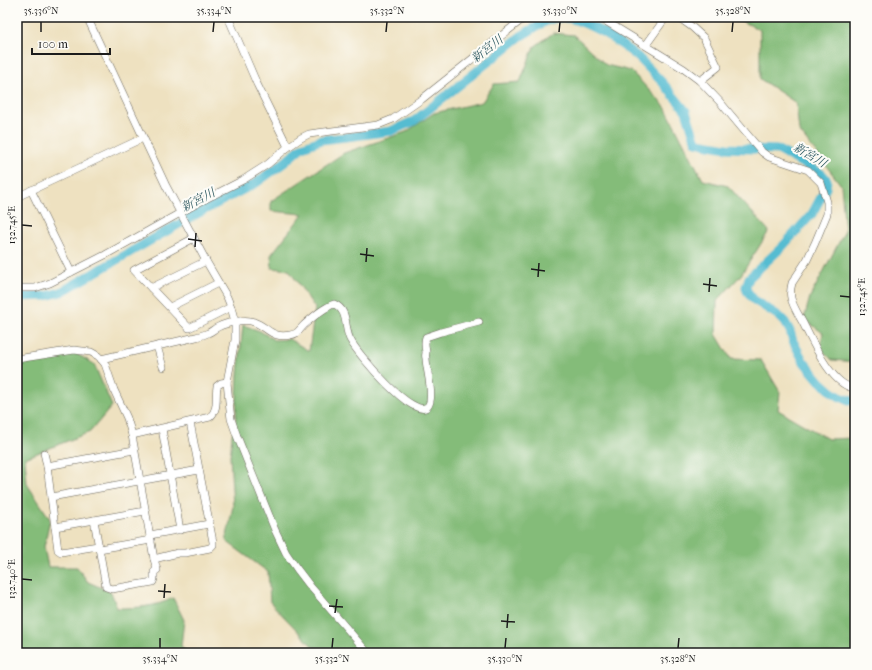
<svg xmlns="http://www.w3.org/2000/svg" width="872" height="670" font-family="'IM FELL French Canon','Noto Serif JP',serif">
<rect width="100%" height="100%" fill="#fdfcf7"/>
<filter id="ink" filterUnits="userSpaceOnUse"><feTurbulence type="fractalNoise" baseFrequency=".025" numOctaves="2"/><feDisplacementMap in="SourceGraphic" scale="8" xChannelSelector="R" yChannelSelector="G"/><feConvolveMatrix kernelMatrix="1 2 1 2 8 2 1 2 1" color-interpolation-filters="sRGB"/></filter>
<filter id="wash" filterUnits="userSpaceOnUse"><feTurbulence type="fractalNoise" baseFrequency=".012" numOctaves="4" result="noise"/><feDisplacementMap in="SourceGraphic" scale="16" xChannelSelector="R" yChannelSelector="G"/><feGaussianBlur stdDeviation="0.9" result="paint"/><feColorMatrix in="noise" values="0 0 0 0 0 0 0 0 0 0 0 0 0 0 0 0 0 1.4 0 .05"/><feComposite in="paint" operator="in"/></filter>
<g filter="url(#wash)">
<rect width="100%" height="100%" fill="#eee1c0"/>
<g fill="#84bc79" stroke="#506c4a">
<polygon points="734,17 855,17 855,362 832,360 820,348 823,333 804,319 810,297 845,231 841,185 799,131 796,103 760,79 760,30"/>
<polygon points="553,33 574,35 606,65 631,71 665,107 703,180 728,186 769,231 741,275 717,301 716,334 731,359 761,360 780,392 778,410 828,439 855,438 855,492 854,494 855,500 855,653 359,653 358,651 313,647 270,602 268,572 226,541 233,506 230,456 232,435 236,418 238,374 243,325 260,331 274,340 289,339 309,351 315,308 289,270 272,268 271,255 303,214 271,211 271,201 344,153 406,132 434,113 482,102 494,84 520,82 534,47"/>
<path d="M75 353 94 364 112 406 90 432 25 458 27 484 50 519 44 547 48 567H77L88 582 111 592 117 608C136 608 156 607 173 598L184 620 181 646 187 653H17V363Z"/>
</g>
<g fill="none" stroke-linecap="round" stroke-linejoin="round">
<path stroke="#54bcd1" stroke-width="9" d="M17 297 46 296 61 292 193 216 256 183 285 162 302 147 321 140 354 136 391 131 414 121 521 36C530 31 539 24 549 20 569 12 595 28 613 38L614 40 622 45 638 57 663 83 686 111 696 142 704 144 727 148 778 150 822 174 827 180 826 188 812 214 782 247 749 278 746 287 747 291 754 300 779 316 785 322 790 331 793 341 804 362 820 381 831 391 840 397 855 402"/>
</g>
</g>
<g filter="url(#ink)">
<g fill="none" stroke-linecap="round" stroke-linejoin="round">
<defs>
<g id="minor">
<polyline points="87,17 166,186 206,261 227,297 231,307 235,322 235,340 227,382 229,402 231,419 237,436 275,530 286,553 297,569 310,586 368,653"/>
<polyline points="228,17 257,84 288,147"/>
<path d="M599 17 684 69 700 81 720 102 762 152 769 157 808 170 821 183 827 202V214L815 243 807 260 792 283C791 287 790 294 791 298 793 307 799 315 803 323 812 341 832 387 855 388"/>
<polyline points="678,17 692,27 704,38 718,67 700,81"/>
<polyline points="646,45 666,17"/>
<polyline points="31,190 71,272"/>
<polyline points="17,197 143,138"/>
<polyline points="194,238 134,270 189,328 231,307"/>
<polyline points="17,288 35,288 50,283 105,255 198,203 243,180 268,164 288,147 301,138 309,134 378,125 393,119 422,99 525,17"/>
<polyline points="151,288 206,261"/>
<polyline points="170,307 218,283"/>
<polyline points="157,346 163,367"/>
<polyline points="17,359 74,350 91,352 98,356 101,359 105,364 114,390 127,418 132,435 154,559 157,570 154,572 154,579 153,582 112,589 106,587 94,520"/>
<path d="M101 359 196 337C200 336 204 335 208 333 211 332 214 329 218 327 226 323 245 318 254 322 268 327 272 339 290 335 298 334 298 331 304 325 313 317 323 308 334 304 350 311 343 329 351 341 357 353 415 422 428 406 435 397 426 369 426 358 425 356 426 354 426 352 425 347 424 342 426 337L441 332 479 322"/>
<polyline points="162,429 180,530"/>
<path d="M132 435 210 417C219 409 215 398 217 386L221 383 227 382"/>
<polyline points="44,453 47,466 58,550 61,552 98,546"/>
<polyline points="47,466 134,450"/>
<polyline points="51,497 199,470"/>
<polyline points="55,527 145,511"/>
<polyline points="150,535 209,524"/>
<polyline points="99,549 151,540"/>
<polyline points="154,559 178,553 185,553 210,548 213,545 213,542 190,422"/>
</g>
</defs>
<use href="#minor" stroke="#666155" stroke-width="8"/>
<use href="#minor" stroke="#fff" stroke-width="7"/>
</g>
</g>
<path fill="none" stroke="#1c1c1c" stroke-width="1.5" d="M41 32V22M213 32 214 22M386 32 387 22M559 32 560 22M732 32 733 22M22 225 32 226M188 239 202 241M195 247 196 233M360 254 374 256M366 262 367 248M531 269 545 271M538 277 539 263M703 284 717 286M709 292 710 278M840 296 850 297M22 579 32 580M158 591 171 592M164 598 165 584M329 606 343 607M335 613 337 599M501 621 515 622M507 628 508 614M160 648V638M332 648 333 638M505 648 506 638M678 648 679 638"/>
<g text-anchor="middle" stroke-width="4" stroke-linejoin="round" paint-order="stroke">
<g font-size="12" font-style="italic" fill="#325c64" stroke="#fdfcf7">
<text transform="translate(487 49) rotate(-38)" y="4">新宮川</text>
<text transform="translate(810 155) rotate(31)" y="4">新宮川</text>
<text transform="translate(198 200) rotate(-28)" y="4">新宮川</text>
</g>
</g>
<rect width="872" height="670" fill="none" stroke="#fdfcf7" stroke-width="44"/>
<path d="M32 48v6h78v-6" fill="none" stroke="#1c1c1c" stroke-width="2"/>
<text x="38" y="48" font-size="12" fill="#1c1c1c" stroke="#fdfcf7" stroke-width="3" paint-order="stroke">100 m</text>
<rect x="22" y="22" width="828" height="626" fill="none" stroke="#1c1c1c" stroke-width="1.5"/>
<g font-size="10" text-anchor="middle" fill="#1c1c1c">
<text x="41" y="14">35.336°N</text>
<text x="214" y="14">35.334°N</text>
<text x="387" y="14">35.332°N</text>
<text x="560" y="14">35.330°N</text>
<text x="733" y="14">35.328°N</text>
<text transform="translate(11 225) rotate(-90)" y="4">132.745°E</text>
<text transform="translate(861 297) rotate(-90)" y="4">132.745°E</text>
<text transform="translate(11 579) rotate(-90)" y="4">132.740°E</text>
<text x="160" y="662">35.334°N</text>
<text x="332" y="662">35.332°N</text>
<text x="505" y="662">35.330°N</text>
<text x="678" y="662">35.328°N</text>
</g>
</svg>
